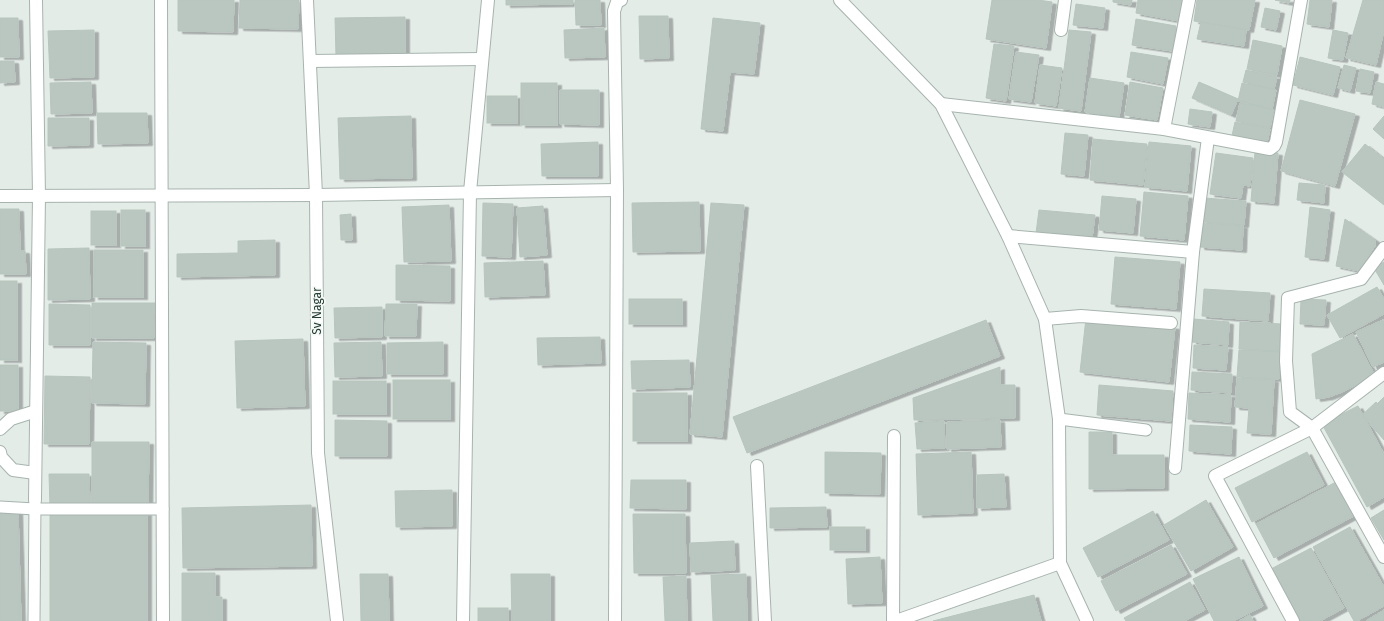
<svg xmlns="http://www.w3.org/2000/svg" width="1384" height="621" font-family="'Fira Sans',sans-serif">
<defs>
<filter id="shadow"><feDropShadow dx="4.5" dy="2.5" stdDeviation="0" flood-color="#0004"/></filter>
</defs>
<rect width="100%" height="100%" fill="#e4ece8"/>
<g fill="#bac7c1" stroke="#b7c5be" filter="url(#shadow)">
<polygon points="178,0 234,0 233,32 178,31"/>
<polygon points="240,0 299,0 298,29 239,28"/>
<polygon points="506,0 573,0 573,4 506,5"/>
<polygon points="575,0 600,0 601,25 576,25"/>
<polygon points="992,0 1038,0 1052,2 1046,48 986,39"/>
<polygon points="1113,0 1132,0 1131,5 1113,2"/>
<polygon points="1138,0 1183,0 1179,21 1136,13"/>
<polygon points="1197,0 1255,0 1249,30 1194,21"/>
<polygon points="1275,0 1290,0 1289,3"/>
<polygon points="1310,0 1332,0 1329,27 1307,24"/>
<polygon points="1363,0 1384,0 1384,30 1376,65 1346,58"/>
<polygon points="1076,4 1105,8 1103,28 1073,25"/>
<polygon points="1265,8 1280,11 1276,30 1261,27"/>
<polygon points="639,16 668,16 669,58 640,59"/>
<polygon points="405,17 405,54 336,56 335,18"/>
<polygon points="0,18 18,18 19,57 0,57"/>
<polygon points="713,18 760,23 754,74 730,72 723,131 701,129"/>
<polygon points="1136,19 1176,26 1172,51 1132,45"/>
<polygon points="1201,22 1246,30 1244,46 1197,39"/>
<polygon points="604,28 605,57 565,58 564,30"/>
<polygon points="94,30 94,77 50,78 48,31"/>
<polygon points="1069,30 1091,32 1081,111 1059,108"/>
<polygon points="1333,30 1348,33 1343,60 1328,58"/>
<polygon points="1253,40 1282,46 1277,75 1247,69"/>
<polygon points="994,44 1014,46 1006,101 986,98"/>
<polygon points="1016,52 1039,55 1031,102 1009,99"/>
<polygon points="1131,52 1168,58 1163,84 1127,77"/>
<polygon points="1300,57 1340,67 1333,95 1293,85"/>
<polygon points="0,61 14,61 15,82 0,83"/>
<polygon points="1040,65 1062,68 1056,106 1035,103"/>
<polygon points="1344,65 1356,68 1350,91 1338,88"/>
<polygon points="1360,69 1374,72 1370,93 1356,91"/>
<polygon points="1246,70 1277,77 1274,89 1243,82"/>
<polygon points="1090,78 1124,83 1119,117 1085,112"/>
<polygon points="91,82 92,113 51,114 50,83"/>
<polygon points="1130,82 1163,88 1157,120 1125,115"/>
<polygon points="1199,82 1238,99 1231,115 1192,98"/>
<polygon points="1376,82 1384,84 1384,107 1372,104"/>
<rect x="521" y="83" width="36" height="42"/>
<polygon points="1242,83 1276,90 1272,109 1238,101"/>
<polygon points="560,90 599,90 599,125 560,124"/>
<rect x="487" y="96" width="30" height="27"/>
<polygon points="1300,100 1355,114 1335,186 1281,171"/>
<polygon points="1240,103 1274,110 1270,128 1236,121"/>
<polygon points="1190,109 1212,112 1210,127 1188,124"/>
<polygon points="97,113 147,113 148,143 98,144"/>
<polygon points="411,116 412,178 340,179 338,118"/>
<polygon points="1384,116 1384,139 1373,129"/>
<polygon points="48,118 89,118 89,145 48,146"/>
<polygon points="1235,122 1270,129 1266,147 1231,140"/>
<polygon points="1065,133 1088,135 1084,176 1061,174"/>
<polygon points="1093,139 1147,144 1143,185 1090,180"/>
<polygon points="598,142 598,176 542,176 541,144"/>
<polygon points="1149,142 1191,146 1187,191 1145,187"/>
<polygon points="1365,144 1384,159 1384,205 1342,172"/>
<polygon points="1255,152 1278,153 1274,203 1251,201"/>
<polygon points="1216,153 1253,158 1250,186 1243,185 1241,198 1210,194"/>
<polygon points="1299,183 1325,185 1324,203 1297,200"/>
<polygon points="1144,192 1188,196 1184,240 1140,236"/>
<polygon points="1102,196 1136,199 1133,233 1099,230"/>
<polygon points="1204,198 1246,201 1244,225 1203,222"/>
<polygon points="699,202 700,251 633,252 632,203"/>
<polygon points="483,203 513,204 511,257 482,256"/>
<polygon points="711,203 744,205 722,437 690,434"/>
<polygon points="449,205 451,261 404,262 402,207"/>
<polygon points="543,206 547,255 520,257 517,208"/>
<polygon points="1310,207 1330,210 1324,259 1305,257"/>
<polygon points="0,209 19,209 20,251 25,251 26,274 0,274"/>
<rect x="121" y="210" width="24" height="36"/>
<polygon points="1039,210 1095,215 1092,238 1036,233"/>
<rect x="91" y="211" width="25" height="34"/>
<polygon points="351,214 352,240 341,240 340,215"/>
<polygon points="1345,219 1375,240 1375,246 1359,271 1336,266"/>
<polygon points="1202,223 1243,226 1242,250 1200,247"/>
<polygon points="275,240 275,275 177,277 177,254 238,253 238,241"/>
<polygon points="89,248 90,299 48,300 48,249"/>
<rect x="94" y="250" width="49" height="47"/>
<polygon points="1115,257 1180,262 1176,309 1111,304"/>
<polygon points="543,261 545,295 485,297 484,263"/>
<polygon points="1384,262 1384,285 1374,268"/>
<polygon points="396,265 450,266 450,301 396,300"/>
<rect x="0" y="281" width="17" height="79"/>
<polygon points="1377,287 1384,299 1384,314 1340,338 1327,315"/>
<polygon points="1204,289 1270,293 1268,321 1202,316"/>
<rect x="629" y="299" width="53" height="25"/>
<polygon points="1301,299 1326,300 1324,325 1300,324"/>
<polygon points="92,303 155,303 154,338 92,338"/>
<polygon points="49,304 90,305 90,345 49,345"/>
<polygon points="386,304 417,304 416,336 385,336"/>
<polygon points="382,307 382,337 335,338 334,308"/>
<polygon points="1086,318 1175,327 1169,382 1080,372"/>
<polygon points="1194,319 1229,322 1228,345 1192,342"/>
<polygon points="986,320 1000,356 747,453 733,417"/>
<polygon points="1383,320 1384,322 1384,362 1373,367 1356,332"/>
<polygon points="1240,322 1282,324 1281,351 1239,349"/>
<polygon points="1353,334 1375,376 1342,392 1329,397 1316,399 1312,354"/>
<polygon points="600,337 601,363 538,365 537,338"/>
<polygon points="303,339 305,406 237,408 235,341"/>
<polygon points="93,342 146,343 145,404 92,403"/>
<polygon points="381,342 382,376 335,377 334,343"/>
<polygon points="443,342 443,374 387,374 387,343"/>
<polygon points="1194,345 1228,347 1226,370 1193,368"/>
<polygon points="1239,350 1281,352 1279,379 1237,377"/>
<polygon points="689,360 690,387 632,389 631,361"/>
<rect x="0" y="365" width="18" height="46"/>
<polygon points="1000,367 1000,385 1015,385 1015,418 914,420 913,398"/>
<polygon points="1192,372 1232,374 1231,393 1191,390"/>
<polygon points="45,376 90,377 89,444 44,444"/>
<polygon points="1237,378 1274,380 1271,434 1247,433 1249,408 1235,407"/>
<rect x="393" y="380" width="57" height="39"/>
<rect x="333" y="381" width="53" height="33"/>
<polygon points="1099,385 1173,391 1171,421 1097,415"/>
<rect x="633" y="393" width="54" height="48"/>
<polygon points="1189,393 1231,395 1230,422 1188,419"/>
<polygon points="1384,397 1384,408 1378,403"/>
<polygon points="1376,402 1384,410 1384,440 1362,415"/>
<polygon points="1358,406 1384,454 1384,497 1367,507 1322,424"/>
<polygon points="335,420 387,421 387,456 335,456"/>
<polygon points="1000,420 1001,447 947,449 947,422"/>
<polygon points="944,421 945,448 917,449 915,423"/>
<polygon points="1190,425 1232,427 1231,454 1189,451"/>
<polygon points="1089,432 1112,432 1112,455 1164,455 1164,488 1089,489"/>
<polygon points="92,442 149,442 148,509 92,508"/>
<polygon points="825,452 881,453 880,494 825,493"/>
<polygon points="971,452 973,513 918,515 916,454"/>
<polygon points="1307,452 1324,485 1252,522 1235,488"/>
<polygon points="49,474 89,474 90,507 50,508"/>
<polygon points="1004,474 1006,507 977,508 977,475"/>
<polygon points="631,480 686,480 686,509 630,508"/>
<polygon points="1336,482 1354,516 1274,558 1256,524"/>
<polygon points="452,490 452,526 396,527 395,491"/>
<polygon points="1206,500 1233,547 1191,571 1164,525"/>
<polygon points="311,505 312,566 183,568 182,508"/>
<polygon points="826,507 827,527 770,528 770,508"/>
<polygon points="18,509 21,621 0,621 0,510"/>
<polygon points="1384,510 1384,540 1371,518"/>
<polygon points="1153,511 1169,540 1098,577 1083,548"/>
<rect x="50" y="513" width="97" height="108"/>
<polygon points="633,514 685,514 686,573 634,573"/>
<rect x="830" y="527" width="35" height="23"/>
<polygon points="1350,527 1384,587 1384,606 1357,621 1354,621 1313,547"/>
<polygon points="734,541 735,570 691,572 690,543"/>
<polygon points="1171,545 1187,574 1116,611 1101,581"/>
<polygon points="1311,548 1344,608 1320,621 1300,621 1271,569"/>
<polygon points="880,557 882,603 848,604 846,559"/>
<polygon points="1239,557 1263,606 1233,621 1214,621 1193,579"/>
<polygon points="182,573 215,573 215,597 222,597 222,621 182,621"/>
<polygon points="360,574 388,574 389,621 361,621"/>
<polygon points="511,574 550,574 550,621 512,621"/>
<polygon points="746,574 747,621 713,621 711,575"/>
<polygon points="686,576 687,621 665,621 663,577"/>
<polygon points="1190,582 1205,610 1184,621 1126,621 1124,618"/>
<polygon points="1034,595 1041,621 933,621"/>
<rect x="478" y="608" width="30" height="13"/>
<polygon points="1384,610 1384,621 1366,621"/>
<polygon points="1250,615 1253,621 1239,621"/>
</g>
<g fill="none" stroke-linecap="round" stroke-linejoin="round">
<defs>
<g id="service">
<polyline points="1059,419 1146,430"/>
<polyline points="0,507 35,509 163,509"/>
<polyline points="34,621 35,502"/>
</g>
<g id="minor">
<polyline points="161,0 163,621"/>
<polyline points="307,0 316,195 318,453 337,621"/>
<polyline points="1061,30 1065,0"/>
<polyline points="310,61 482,59"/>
<polyline points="941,104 1164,129 1270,149 1274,146 1276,142 1301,0"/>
<polyline points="1164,129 1189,0"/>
<polyline points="0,196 316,195 617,190"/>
<polyline points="1008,236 1193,252 1175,468"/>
<polyline points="1384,248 1361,279 1288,298 1286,361 1290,412 1312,428 1384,557"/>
<polyline points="1193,252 1208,138"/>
<polyline points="1045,319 1081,316 1171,323"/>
<polyline points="0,429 11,419 36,411"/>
<polyline points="0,452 1,457 13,470 35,473"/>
<polyline points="757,466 765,621"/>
<polyline points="35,500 39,196 36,0"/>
<polyline points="463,621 470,192 488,0"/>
<polyline points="615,621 617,190 614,11 617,2 621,0"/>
<polyline points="893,621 894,436"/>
<polyline points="896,621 1060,563"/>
<polyline points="1293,621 1215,476 1312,428 1384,373"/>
</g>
<polyline id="tertiary" points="840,0 941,104 1008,236 1045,319 1059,419 1060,563 1087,621"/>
</defs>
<use href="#service" stroke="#a7b4ae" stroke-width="13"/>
<use href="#minor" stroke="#a7b4ae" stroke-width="14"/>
<use href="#tertiary" stroke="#a7b4ae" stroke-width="14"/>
<use href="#service" stroke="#fff" stroke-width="11"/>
<use href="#minor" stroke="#fff" stroke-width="12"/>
<use href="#tertiary" stroke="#fff" stroke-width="12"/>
</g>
<g text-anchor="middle" stroke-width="3.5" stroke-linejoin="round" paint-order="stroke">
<g font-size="12" fill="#253c34" stroke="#f4f9f6">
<text transform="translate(317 311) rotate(-90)" y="4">Sv Nagar</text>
</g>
</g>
</svg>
